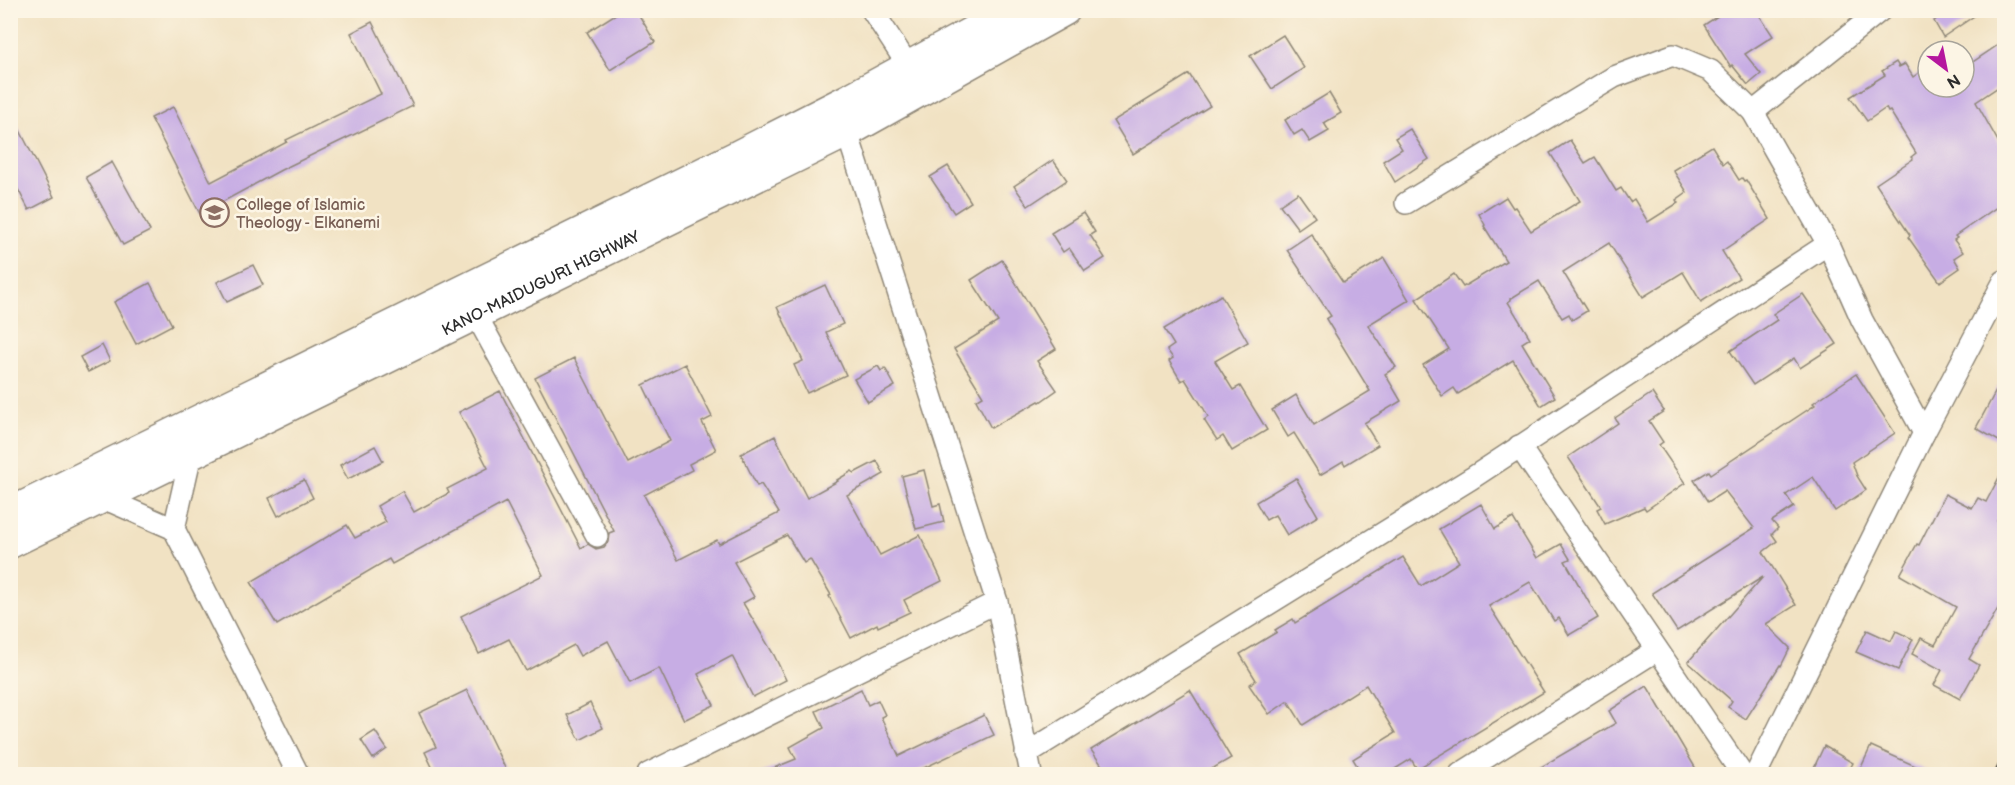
<svg xmlns="http://www.w3.org/2000/svg" width="2015" height="785" font-family="'Balsamiq Sans',sans-serif">
<rect width="100%" height="100%" fill="#fcf5e5"/>
<filter id="ink" filterUnits="userSpaceOnUse"><feTurbulence type="fractalNoise" baseFrequency=".0167" numOctaves="2"/><feDisplacementMap in="SourceGraphic" scale="12" xChannelSelector="R" yChannelSelector="G"/><feConvolveMatrix kernelMatrix="1 2 1 2 8 2 1 2 1" color-interpolation-filters="sRGB"/></filter>
<filter id="wash" filterUnits="userSpaceOnUse"><feTurbulence type="fractalNoise" baseFrequency=".008" numOctaves="4" result="noise"/><feDisplacementMap in="SourceGraphic" scale="24" xChannelSelector="R" yChannelSelector="G"/><feGaussianBlur stdDeviation="1.35" result="paint"/><feColorMatrix in="noise" values="0 0 0 0 0 0 0 0 0 0 0 0 0 0 0 0 0 1.4 0 .05"/><feComposite in="paint" operator="in"/></filter>
<g filter="url(#wash)">
<rect width="100%" height="100%" fill="#f1e2c3"/>
<g id="blocks">
<g fill="#c7ade4">
<polygon points="622,10 636,10 655,42 610,70 587,32"/>
<polygon points="1727,10 1756,10 1773,36 1745,54 1761,74 1748,85 1732,65 1731,67 1704,25"/>
<polygon points="1949,10 1983,10 1943,37 1934,21"/>
<polygon points="372,22 413,106 281,170 200,214 151,118 173,107 211,182 287,142 286,140 381,94 351,33"/>
<polygon points="1283,35 1304,68 1272,89 1250,56"/>
<polygon points="2004,41 2004,83 1976,102 2004,152 2004,202 1955,236 1957,238 1954,240 1963,252 1954,258 1960,268 1940,282 1908,237 1910,235 1876,184 1913,159 1911,157 1916,153 1890,111 1888,112 1886,108 1867,121 1850,97 1885,75 1882,71 1896,62 1899,67 1905,64 1913,77 1928,66 1928,87 1964,87 1964,68"/>
<polygon points="1189,74 1210,106 1133,154 1113,121"/>
<polygon points="1329,93 1341,113 1324,123 1329,131 1310,142 1302,130 1294,135 1285,120"/>
<polygon points="10,111 54,197 29,210 10,174"/>
<polygon points="1410,129 1429,159 1395,182 1383,161 1402,149 1395,138"/>
<polygon points="1570,140 1585,163 1595,157 1616,191 1621,188 1630,202 1634,199 1648,222 1678,203 1676,200 1687,192 1673,170 1712,146 1723,164 1727,161 1739,180 1742,178 1744,181 1746,180 1770,219 1722,251 1739,278 1701,302 1683,272 1643,297 1609,243 1563,272 1587,311 1572,320 1569,314 1562,318 1539,281 1510,299 1511,300 1508,302 1530,338 1522,343 1555,397 1541,406 1513,360 1458,394 1454,388 1442,396 1423,365 1449,349 1416,299 1454,274 1463,287 1506,261 1484,226 1485,225 1479,214 1506,197 1513,208 1515,207 1531,231 1580,201 1550,153"/>
<polygon points="1053,160 1067,180 1028,206 1014,186"/>
<polygon points="112,162 150,231 123,245 86,177"/>
<polygon points="948,166 971,202 954,213 930,177"/>
<polygon points="1298,193 1315,217 1298,229 1280,205"/>
<polygon points="1083,213 1095,232 1090,235 1105,258 1085,271 1069,248 1063,252 1051,233"/>
<polygon points="1311,234 1343,283 1384,258 1409,300 1368,325 1396,367 1385,374 1401,401 1364,423 1378,445 1345,465 1343,461 1320,475 1294,433 1288,437 1272,410 1296,395 1314,425 1370,391 1326,319 1331,316 1287,250"/>
<polygon points="1002,260 1056,349 1037,361 1057,390 1040,402 1039,401 991,428 976,400 983,396 954,349 998,322 971,280"/>
<polygon points="253,265 263,285 227,302 217,282"/>
<polygon points="150,283 172,325 136,344 114,302"/>
<polygon points="825,285 843,324 826,332 846,375 807,393 794,365 803,361 777,307"/>
<polygon points="1803,294 1837,344 1800,368 1794,358 1753,385 1730,351 1777,320 1773,314"/>
<polygon points="1221,295 1248,342 1215,361 1233,390 1240,386 1267,430 1232,451 1223,436 1217,440 1204,420 1208,417 1204,409 1185,379 1181,381 1169,361 1173,358 1167,350 1174,345 1164,329"/>
<polygon points="102,345 110,361 88,372 80,357"/>
<polygon points="574,358 628,463 670,441 643,385 685,364 712,417 702,422 716,450 689,464 692,470 644,495 678,560 717,540 719,544 779,513 761,484 757,486 741,454 775,436 807,498 838,481 837,480 852,471 854,473 877,461 884,474 847,495 880,555 920,535 942,581 904,600 910,612 878,627 877,624 851,638 829,596 831,595 810,559 804,563 787,535 734,562 754,597 743,603 774,655 786,680 753,697 732,656 698,674 714,705 684,720 659,668 630,683 608,641 580,656 574,645 526,671 509,639 479,654 461,616 543,575 506,502 392,564 389,559 277,625 251,582 347,525 355,538 386,522 377,506 402,491 414,512 449,493 447,489 488,468 459,412 500,391 581,548 588,544 596,549 604,547 608,542 609,533 614,531 535,378"/>
<polygon points="878,366 881,371 885,368 895,386 868,402 854,379"/>
<polygon points="1856,374 1895,433 1852,462 1857,476 1866,490 1835,511 1813,477 1786,495 1794,507 1772,521 1778,528 1772,534 1777,541 1763,552 1796,605 1766,624 1790,648 1781,666 1780,665 1746,719 1728,707 1732,701 1688,662 1763,577 1677,631 1652,593 1754,528 1725,491 1708,502 1694,480 1709,471 1711,474 1815,405 1813,403"/>
<polygon points="2004,376 2004,444 1976,428"/>
<polygon points="1652,393 1664,411 1649,421 1663,442 1659,445 1685,483 1646,510 1644,507 1605,524 1597,509 1601,507 1568,457 1618,423 1615,418"/>
<polygon points="375,446 383,461 348,479 340,465"/>
<polygon points="2004,468 2004,508 1997,521 2004,525 2004,598 1969,659 1979,665 1960,699 1934,685 1942,670 1912,654 1921,638 1935,645 1956,607 1900,575 1917,544 1919,545 1945,494 1972,508 1978,498 1986,502"/>
<polygon points="924,470 933,506 940,504 944,522 916,529 902,476"/>
<polygon points="1296,478 1318,516 1287,535 1275,515 1266,520 1256,502"/>
<polygon points="304,480 313,498 278,516 269,498"/>
<polygon points="1481,504 1495,529 1513,518 1537,558 1561,544 1570,559 1565,561 1598,618 1569,635 1559,618 1554,621 1530,582 1489,606 1544,692 1417,769 1411,759 1387,774 1362,774 1353,759 1395,733 1366,685 1303,725 1288,701 1269,714 1249,685 1256,680 1240,654 1277,632 1275,630 1293,619 1295,623 1403,557 1421,586 1459,562 1439,529"/>
<polygon points="1867,630 1891,641 1896,631 1913,639 1898,670 1856,652"/>
<polygon points="1647,686 1696,769 1686,774 1529,774 1616,723 1609,711"/>
<polygon points="861,689 868,705 878,700 885,715 881,717 899,756 984,715 994,735 911,774 759,774 796,759 790,747 824,728 816,711"/>
<polygon points="467,690 508,774 451,774 447,767 435,773 425,752 436,747 419,713"/>
<polygon points="1190,690 1231,758 1203,774 1108,774 1091,750"/>
<polygon points="590,703 603,728 580,740 567,715"/>
<polygon points="375,731 387,749 373,759 361,740"/>
<polygon points="1824,746 1853,763 1847,774 1811,774"/>
<polygon points="1871,746 1933,774 1858,774"/>
</g>
</g>
</g>
<g filter="url(#ink)">
<use href="#blocks" fill-opacity="0" stroke="#8e8677" stroke-width="1.5"/>
<g fill="none" stroke-linecap="round" stroke-linejoin="round">
<defs>
<g id="minor">
<polyline points="872,10 909,67"/>
<polyline points="1753,112 1881,10"/>
<polyline points="847,132 997,602 1031,774"/>
<polyline points="1406,203 1614,77 1673,55 1711,71 1753,112 1828,244 1862,320 1924,433"/>
<polyline points="475,313 597,536"/>
<polyline points="1519,446 1742,774"/>
<polyline points="103,498 174,529 298,774"/>
<polyline points="174,529 191,454"/>
<polyline points="1026,754 1472,478 1828,244"/>
<polyline points="648,774 997,602"/>
<polyline points="1460,774 1657,650"/>
<polyline points="1756,774 1924,433 2004,281"/>
</g>
<g id="highway">
<polyline points="10,513 735,157 851,98 1012,10"/>
<path id="s1" d="M10 543 847 132 1065 10"/>
</g>
</defs>
<use href="#minor" stroke="#8e8677" stroke-width="24"/>
<use href="#highway" stroke="#8e8677" stroke-width="33"/>
<use href="#minor" stroke="#fff" stroke-width="21"/>
<use href="#highway" stroke="#fff" stroke-width="30"/>
<defs>
<polyline id="rail" points="1997,774 2004,760"/>
</defs>
<use href="#rail" stroke="#2b2b2b" stroke-width="7"/>
<use href="#rail" stroke="#fcf5e5" stroke-width="4.5" stroke-dasharray="14" stroke-linecap="butt"/>
</g>
</g>
<defs>
<symbol id="school-ring" viewBox="-11 -11 22 22"><circle r="9.5" fill="#fcf5e5" stroke="#8d6e63" stroke-width="1.5"/><path d="M0-5L7-2L0 1L-7-2ZM-4 1L0 2.5L4 1V4Q0 6-4 4Z" fill="#8d6e63"/></symbol>
</defs>
<g fill-rule="evenodd">
<use href="#school-ring" x="198" y="196" width="33" height="33"/>
</g>
<g text-anchor="middle" stroke-width="5" stroke-linejoin="round" paint-order="stroke">
<g font-size="16" fill="#785e54" stroke="#fcf5e5" text-anchor="start">
<text x="236" y="210">College of Islamic<tspan x="236" dy="18">Theology - Elkanemi</tspan></text>
</g>
<g font-size="16" fill="#2b2b2b" stroke="#fcf5e5">
<text dy="6" stroke="none"><textPath href="#s1" startOffset="591">KANO-MAIDUGURI HIGHWAY</textPath></text>
</g>
</g>
<rect width="2015" height="785" fill="none" stroke="#fcf5e5" stroke-width="36"/>
<g transform="translate(1946 69) rotate(148)"><circle r="28" fill="#fcf5e5" stroke="#a8a49b" stroke-width="1.5"/>
<path d="M0-4.5L10 22L0 15L-10 22Z" fill="#b5179e"/>
<text y="-9" font-size="16" font-weight="bold" text-anchor="middle" fill="#2b2b2b">N</text>
</g>
</svg>
